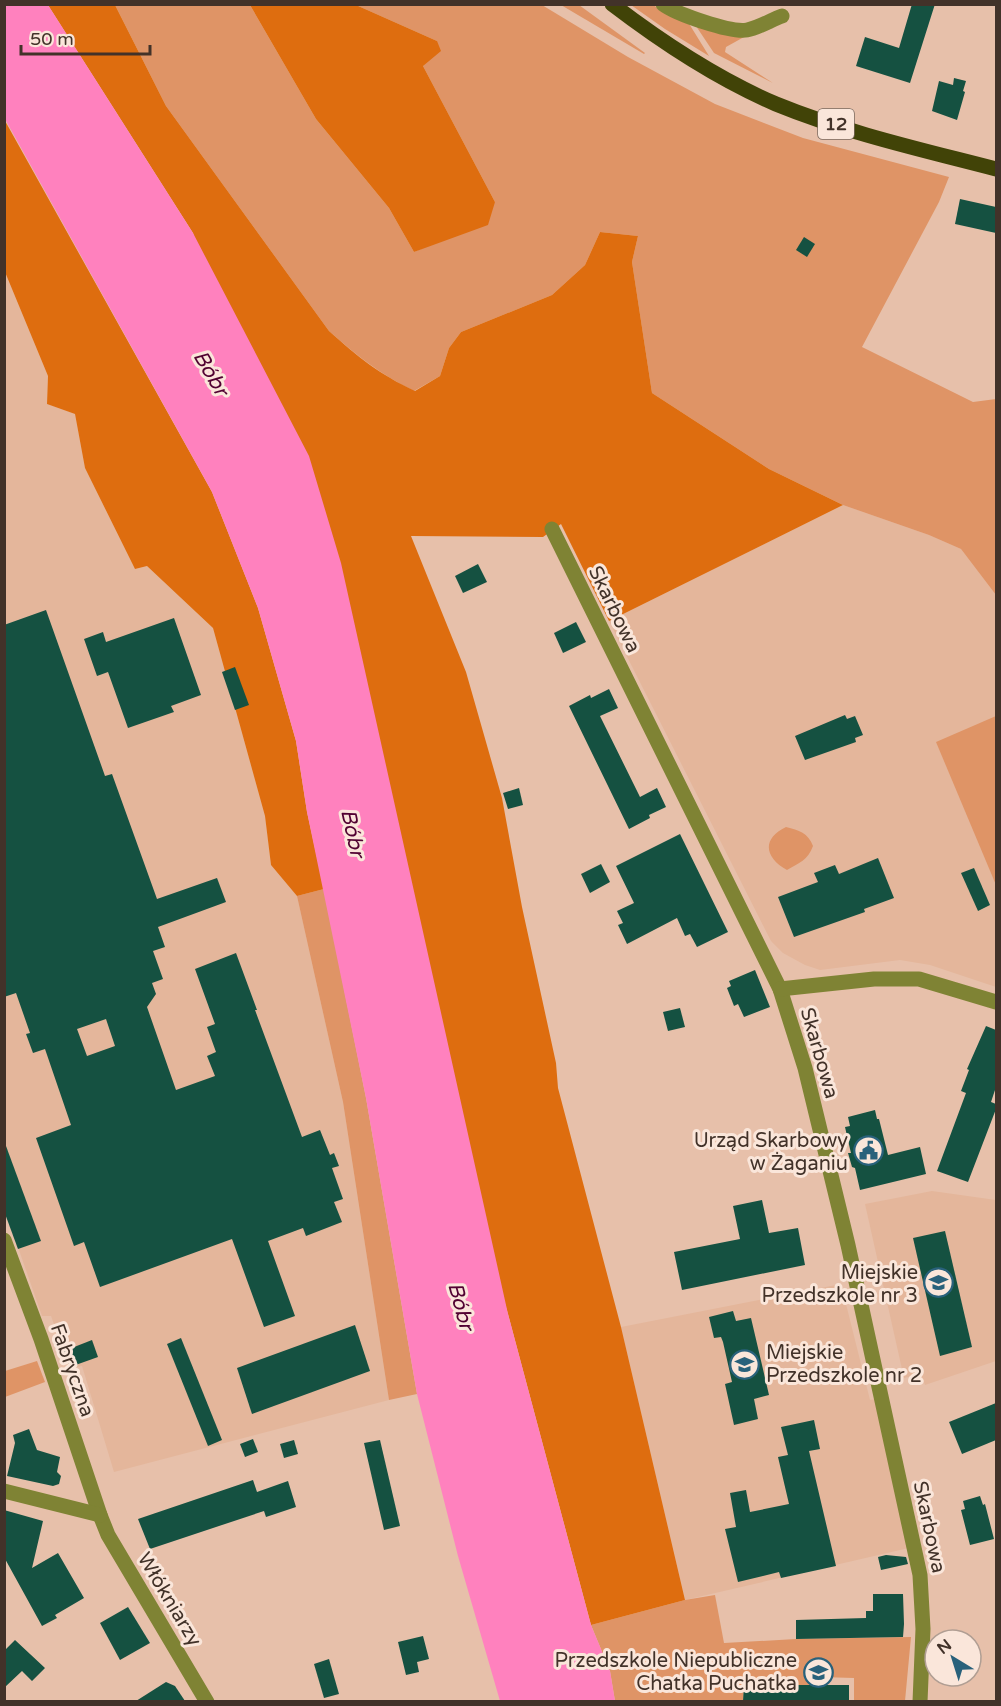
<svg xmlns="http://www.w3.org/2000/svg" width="1001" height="1706" font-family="'Varela Round',sans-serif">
<rect width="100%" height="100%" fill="#e7c0aa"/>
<g fill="#e4b69b">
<polygon points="5,272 48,376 47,404 75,414 85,468 135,569 147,566 213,628 265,816 271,865 297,896 343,1102 389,1400 114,1472 82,1366 70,1368 51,1316 42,1316 5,1210"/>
<polygon points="843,505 929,535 961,549 996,595 996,987 930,965 900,960 820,970 805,965 783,953 771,941 609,621"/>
<polygon points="932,1191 996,1200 996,1361 925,1385 921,1374 904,1378 865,1204"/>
<polygon points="841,1284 870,1400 881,1398 913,1547 685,1600 621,1327"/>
</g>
<g fill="#df9466">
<path d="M115 5H250L316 119 389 208 414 252 437 242 495 202 423 66 437 41 356 5H542L628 57 715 104 803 138 949 177 939 202 862 347 973 402 996 399V595L961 549 929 535 843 505 769 469 652 393 632 262 638 236 600 232 585 265 552 295 461 332 449 348 440 376 414 391C380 374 357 356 329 331L166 106Z"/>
<polygon points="561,5 579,5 645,53 644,54"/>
<polygon points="631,5 654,5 658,9 688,22 709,56 665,29"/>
<polygon points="694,23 744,37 726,47 725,52 773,83 714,53"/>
<polygon points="996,716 996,885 936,742"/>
<path d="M786 827C799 830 808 833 813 846 808 860 799 863 787 870 765 858 761 839 786 827Z"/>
<polygon points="324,889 366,1098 417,1394 389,1400 343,1102 297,896"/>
<polygon points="37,1361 45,1382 5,1397 5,1371"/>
<polygon points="715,1595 724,1643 796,1639 911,1637 905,1701 854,1701 854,1678 820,1677 820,1685 744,1685 743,1701 615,1701 610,1671 591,1625 685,1600"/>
</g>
<g fill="#de6d0f">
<path d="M48 5H115L166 106 329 331C358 357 379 374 415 391L440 376 449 348 461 332 552 295 585 265 600 232 638 236 632 262 652 393 769 469 843 505 609 621 561 524 543 537 411 536 466 672 502 798 522 907 556 1063 558 1088 621 1327 685 1600 591 1625 508 1314 193 233Z"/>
<polygon points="250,5 356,5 437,41 441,51 423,66 495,202 488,225 414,252 389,208 316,119"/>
<polygon points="4,119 212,492 258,608 296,741 307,812 324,889 297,896 271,865 265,816 213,628 147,566 135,569 85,468 75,414 47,404 48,376 5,272"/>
</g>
<polygon fill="#ff81be" points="4,5 48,5 193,233 309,456 341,563 508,1314 591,1625 610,1671 615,1701 500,1701 458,1556 417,1394 366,1098 307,812 296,741 258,608 212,492 5,119"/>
<g fill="#155141" fill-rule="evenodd">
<polygon points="912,4 935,4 910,83 856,66 865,37 899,48"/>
<polygon points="954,78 966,81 963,91 965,92 957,120 932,111 939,81 953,85"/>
<polygon points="960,199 996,207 996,233 955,224"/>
<polygon points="804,237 815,244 807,257 796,250"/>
<polygon points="478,564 487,582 463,593 455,576"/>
<path d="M46 610 105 776 112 774 157 899 217 878 226 902 158 927 165 947 153 951 163 979 152 983 156 994 147 1007 176 1090 215 1076 207 1056 216 1052 207 1027 215 1024 195 969 236 953 257 1010H255L302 1137 320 1130 330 1155 334 1153 339 1166 332 1168 343 1199 334 1202 342 1222 306 1236 303 1228 268 1241 295 1316 264 1327 232 1239 100 1287 84 1242 74 1246 36 1138 71 1125 45 1049 33 1053 26 1034 30 1033 16 993 4 997V625ZM106 1019 115 1046 87 1056 77 1029Z"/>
<polygon points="174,618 201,695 171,706 174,712 128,728 108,672 97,676 84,639 103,632 106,642"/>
<polygon points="576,622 586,642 563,653 554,633"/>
<polygon points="235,667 249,705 235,710 222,672"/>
<polygon points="609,689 618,708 600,716 640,797 657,788 666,807 649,815 650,818 629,829 569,706 590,695 591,698"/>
<polygon points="845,715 847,719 855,716 863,735 855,738 856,742 805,760 795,736"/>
<polygon points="519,788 523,805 508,809 503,793"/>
<polygon points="680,834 728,932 697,947 690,934 685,936 677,918 627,944 618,925 623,923 617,911 634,903 616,866"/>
<polygon points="878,858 894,898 864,909 865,912 794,937 778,897 818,882 814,873 835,865 839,874"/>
<polygon points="601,864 610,882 590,893 581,874"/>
<polygon points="974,868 990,905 978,911 961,873"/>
<polygon points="755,970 770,1007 744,1017 738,1004 734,1006 727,988 731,986 729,981"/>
<polygon points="680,1008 685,1027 668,1031 663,1012"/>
<polygon points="986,1026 996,1030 996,1087 991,1102 996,1104 996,1109 968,1182 937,1171 966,1093 961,1091 969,1070 967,1069"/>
<polygon points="875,1110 877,1119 879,1119 888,1155 920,1147 926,1174 860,1190 855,1168 852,1167 848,1153 851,1153 850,1149 845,1127 850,1126 848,1117"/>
<polygon points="4,1146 6,1146 41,1241 18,1249 4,1211"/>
<polygon points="762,1200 769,1233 798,1228 805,1265 682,1290 674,1252 740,1239 733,1206"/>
<polygon points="945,1231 972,1347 940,1356 913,1238"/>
<polygon points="733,1311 736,1321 751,1318 769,1395 754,1399 758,1419 734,1425 725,1384 732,1382 723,1342 721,1337 714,1338 709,1317"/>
<polygon points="355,1325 370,1371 252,1414 237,1368"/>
<polygon points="181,1338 222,1440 208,1446 167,1344"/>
<polygon points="92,1340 98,1357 70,1367 64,1351"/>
<polygon points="996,1403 996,1440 962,1454 949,1422"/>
<polygon points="814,1420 820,1449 809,1451 836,1566 781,1578 779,1572 738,1582 725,1529 736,1527 730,1493 746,1490 750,1512 789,1504 778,1457 788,1455 781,1427"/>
<polygon points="29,1429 37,1450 60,1457 57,1472 61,1476 59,1484 53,1486 7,1476 15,1443 13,1435"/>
<polygon points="253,1439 258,1452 245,1457 240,1444"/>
<polygon points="294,1440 298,1454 284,1458 280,1444"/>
<polygon points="380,1440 400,1526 384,1530 364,1443"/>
<polygon points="253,1480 257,1492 288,1481 296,1507 266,1517 264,1511 150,1549 138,1519"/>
<polygon points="980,1496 983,1505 985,1504 994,1539 970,1545 961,1510 965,1509 963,1501"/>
<polygon points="4,1510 43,1521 32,1568 58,1553 84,1598 55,1615 57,1618 42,1626 4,1557"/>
<polygon points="886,1555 906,1557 908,1564 881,1570 878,1557"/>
<polygon points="873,1594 903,1594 904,1624 903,1637 796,1639 796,1620 866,1618 866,1611 873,1611"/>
<polygon points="128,1607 150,1643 120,1660 100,1623"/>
<polygon points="423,1636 429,1659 417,1662 419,1672 406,1675 398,1642"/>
<polygon points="15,1640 45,1668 32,1681 22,1671 4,1688 4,1651"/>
<polygon points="329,1659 339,1694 324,1698 314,1664"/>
<polygon points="166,1682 175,1686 185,1701 136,1701"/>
<polygon points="744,1685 849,1685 849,1701 743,1701"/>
</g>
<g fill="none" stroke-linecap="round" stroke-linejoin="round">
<g stroke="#7f8334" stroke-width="15">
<path d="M663 4C676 14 731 33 747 30 758 28 771 20 782 16"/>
<polyline points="552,529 780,989 805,1068 848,1245 920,1575 923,1629 920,1702"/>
<polyline points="780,989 874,979 919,979 996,1002"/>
<polyline points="4,1240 41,1339 100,1515 108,1535 207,1702"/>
<polyline points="4,1491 100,1515"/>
</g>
<path stroke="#414307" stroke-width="15" d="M612 4C663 43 718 79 776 104 847 133 923 150 996 169"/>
</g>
<defs>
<symbol id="civic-ring" viewBox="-11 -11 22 22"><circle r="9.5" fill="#fae6da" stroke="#29617b" stroke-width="1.5"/><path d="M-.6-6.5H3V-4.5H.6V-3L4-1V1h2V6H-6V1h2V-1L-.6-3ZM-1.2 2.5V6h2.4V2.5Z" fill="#29617b"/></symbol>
<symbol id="school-ring" viewBox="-11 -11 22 22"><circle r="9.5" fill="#fae6da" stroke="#29617b" stroke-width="1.5"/><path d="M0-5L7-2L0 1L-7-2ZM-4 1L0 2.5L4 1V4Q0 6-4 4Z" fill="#29617b"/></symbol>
</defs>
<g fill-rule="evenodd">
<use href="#civic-ring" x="852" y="1134" width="33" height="33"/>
<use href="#school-ring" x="922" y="1266" width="33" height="33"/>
<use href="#school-ring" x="728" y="1348" width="33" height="33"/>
<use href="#school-ring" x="802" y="1656" width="33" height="33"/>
</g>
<g text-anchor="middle" stroke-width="6" stroke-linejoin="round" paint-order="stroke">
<rect fill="#fae6da" stroke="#79685e" stroke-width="1.5" x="818" y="109" width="36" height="30" rx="4.5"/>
<g font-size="18" font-weight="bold" fill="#423229">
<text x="836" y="130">12</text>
</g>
<g font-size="20" fill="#423229" stroke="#fae6da">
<text transform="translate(615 609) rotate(64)" y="7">Skarbowa</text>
<text transform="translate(820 1053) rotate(74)" y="7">Skarbowa</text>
<text transform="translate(73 1370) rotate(71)" y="7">Fabryczna</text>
<text transform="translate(930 1527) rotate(78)" y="7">Skarbowa</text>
<text transform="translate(170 1599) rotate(59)" y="7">Włókniarzy</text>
</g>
<g font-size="20" fill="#423229" stroke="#fae6da" text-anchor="end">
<text x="848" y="1147">Urząd Skarbowy<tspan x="848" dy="23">w Żaganiu</tspan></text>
<text x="918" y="1279">Miejskie<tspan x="918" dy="23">Przedszkole nr 3</tspan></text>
<text x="766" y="1359" text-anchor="start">Miejskie<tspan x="766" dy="23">Przedszkole nr 2</tspan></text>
<text x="797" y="1667">Przedszkole Niepubliczne<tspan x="797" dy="23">Chatka Puchatka</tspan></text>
</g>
<g font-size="21" font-style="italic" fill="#520232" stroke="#fae6da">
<text transform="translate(211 373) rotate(60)" y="7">Bóbr</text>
<text transform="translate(353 833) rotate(78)" y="7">Bóbr</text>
<text transform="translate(461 1306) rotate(75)" y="7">Bóbr</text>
</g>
</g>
<rect width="1001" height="1706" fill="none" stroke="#423229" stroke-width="12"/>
<g transform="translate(953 1658) rotate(322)"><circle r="28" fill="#fae6da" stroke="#b09e93" stroke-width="1.5"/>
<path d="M0-4.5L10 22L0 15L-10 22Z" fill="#29617b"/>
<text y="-9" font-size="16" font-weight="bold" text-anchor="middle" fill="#423229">N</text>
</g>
<path d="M21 45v9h129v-9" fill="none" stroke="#423229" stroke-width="3"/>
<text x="30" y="45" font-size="18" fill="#423229" stroke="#fae6da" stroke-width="4.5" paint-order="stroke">50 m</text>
</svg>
